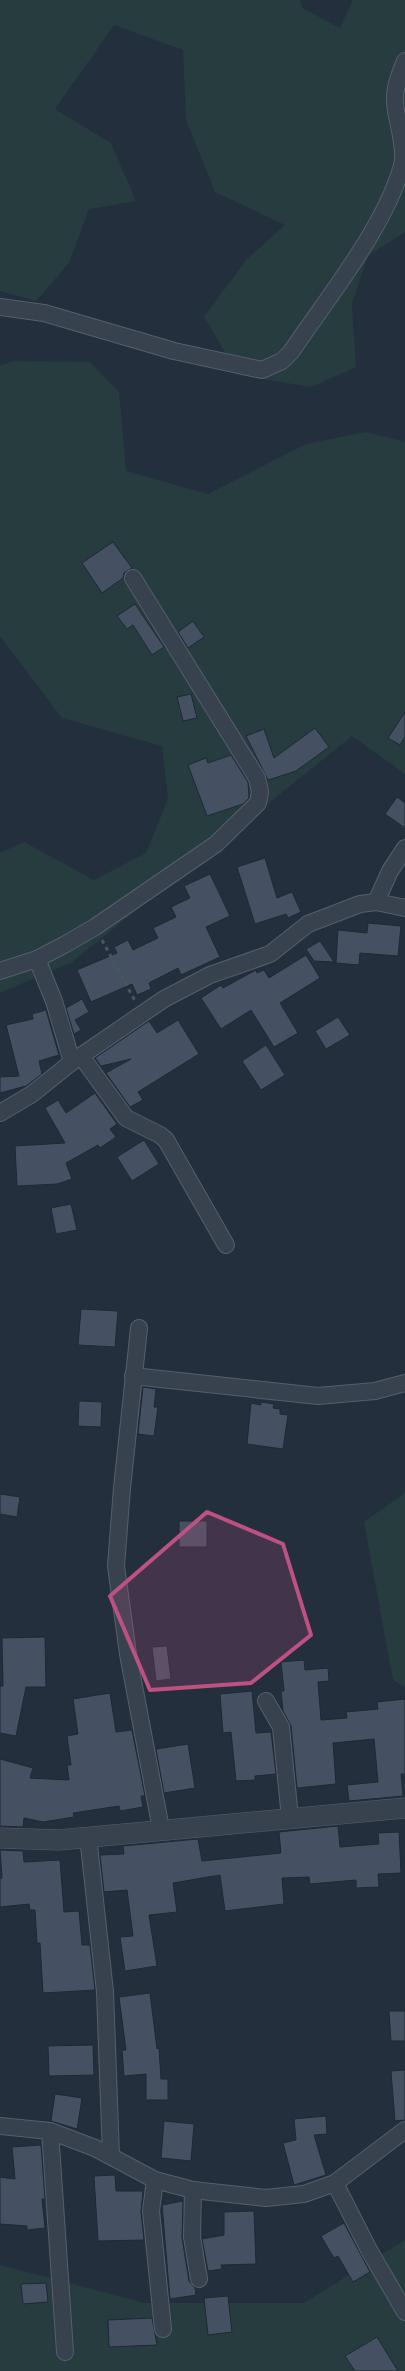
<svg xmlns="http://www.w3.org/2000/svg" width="405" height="2371" font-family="'Exo 2',sans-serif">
<rect width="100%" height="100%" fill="#242f3e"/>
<g fill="#263c3f">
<polygon points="0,0 300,0 302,8 340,28 353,0 405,0 405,232 368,256 352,304 356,367 311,387 239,375 204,317 247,259 285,225 215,192 186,120 183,50 114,25 55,109 111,143 136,201 89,209 69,263 36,301 0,291"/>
<polygon points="13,361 90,362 119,392 126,471 208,494 306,444 366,432 405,442 405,774 352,736 72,962 0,993 0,853 24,842 94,880 146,853 168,799 162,746 62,718 0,636 0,366"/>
<polygon points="405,1493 405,1687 393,1680 364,1522"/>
<polygon points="405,2240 405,2371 0,2371 0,2265 145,2303 304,2303"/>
</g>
<g fill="#455162" stroke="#1f2835">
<polygon points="113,542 132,568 124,573 123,578 102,593 82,563"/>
<polygon points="135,604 164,647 152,655 133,625 127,629 117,616"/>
<polygon points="193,621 204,637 188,648 178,632"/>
<polygon points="191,694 197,718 183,721 177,697"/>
<polygon points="405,712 405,737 400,745 388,738"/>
<polygon points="315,728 329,747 296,771 268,780 246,736 264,729 274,758"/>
<polygon points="231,755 248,782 249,798 243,804 207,816 188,765 206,758 208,763"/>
<polygon points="397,797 405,803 405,828 385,814"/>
<polygon points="265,858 277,898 292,892 301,912 288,918 286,914 255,924 237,867"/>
<polygon points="210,874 230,916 206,927 220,957 181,975 178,968 149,983 151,989 137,995 132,984 91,1002 77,970 117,953 114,947 128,940 133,950 158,938 153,928 176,917 171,907 190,898 184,886"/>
<polygon points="368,923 401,926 398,956 360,953 359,965 336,963 338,930 367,933"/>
<polygon points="320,941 334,962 314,961 306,949"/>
<polygon points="306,955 320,978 280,1003 298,1033 274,1047 251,1010 221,1029 201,998 221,985 223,988 256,970 257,973 264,970 269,978"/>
<polygon points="82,999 89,1012 75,1020 81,1030 74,1034 66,1008"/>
<polygon points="46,1010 59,1055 39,1061 42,1074 26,1086 0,1093 0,1077 19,1076 6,1025 33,1019 32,1014"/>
<polygon points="338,1017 350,1035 326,1049 315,1031"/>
<polygon points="178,1020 199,1054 138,1092 143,1100 130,1107 106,1073 131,1059 101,1066 95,1058 149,1021 157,1033"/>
<polygon points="266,1045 285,1075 261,1090 242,1061"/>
<polygon points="95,1093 117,1124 110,1129 116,1137 100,1148 98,1145 66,1163 72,1179 57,1184 17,1186 15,1146 65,1143 45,1108 58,1100 66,1113"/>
<polygon points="144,1140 159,1164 132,1181 117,1157"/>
<polygon points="71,1204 77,1230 56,1234 51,1208"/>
<polygon points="81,1309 118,1311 115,1347 78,1345"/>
<polygon points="143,1387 156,1389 154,1407 158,1407 154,1436 138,1434"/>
<polygon points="79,1401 102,1402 101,1427 78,1426"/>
<polygon points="261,1402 274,1404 273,1408 280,1409 280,1414 288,1415 283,1449 247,1444 251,1403 261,1405"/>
<polygon points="0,1494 20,1497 17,1517 0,1514"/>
<rect x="179" y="1521" width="28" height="26"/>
<polygon points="45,1637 46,1687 26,1687 16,1736 0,1733 0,1686 3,1686 2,1638"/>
<polygon points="167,1646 171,1679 156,1681 152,1647"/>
<polygon points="304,1660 305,1670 328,1668 329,1681 318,1682 321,1720 347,1718 346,1712 378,1709 377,1702 405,1699 405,1774 401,1774 403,1796 349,1801 347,1785 378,1782 374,1739 333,1743 336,1784 297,1788 291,1726 283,1711 281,1691 284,1691 281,1662"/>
<polygon points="252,1691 256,1733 271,1732 276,1774 255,1776 255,1780 236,1781 231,1732 223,1733 220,1694"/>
<polygon points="110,1693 116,1732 132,1730 145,1796 141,1796 143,1807 120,1811 119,1806 73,1813 74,1817 43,1822 24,1818 23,1827 0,1826 0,1759 33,1768 30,1778 69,1780 67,1765 71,1765 67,1736 78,1734 73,1699"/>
<polygon points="188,1744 195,1788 164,1793 156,1749"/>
<polygon points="338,1826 340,1847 379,1844 378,1833 399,1832 401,1873 378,1874 379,1887 356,1888 356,1880 310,1884 309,1877 282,1878 284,1904 225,1911 220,1875 173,1883 177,1912 149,1915 157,1966 125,1971 120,1937 133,1936 127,1890 104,1892 100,1855 124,1854 123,1846 198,1839 202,1861 281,1853 279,1832"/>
<polygon points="0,1850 23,1851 24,1862 60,1860 64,1912 79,1911 82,1945 90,1945 95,1990 43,1993 40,1943 37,1943 35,1910 30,1910 29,1904 0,1907 0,1878 2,1878"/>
<polygon points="150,1993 157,2049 159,2048 161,2079 168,2079 168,2100 146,2100 146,2074 124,2076 122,2050 126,2050 119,1997"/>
<polygon points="389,2011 405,2011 405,2041 391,2041"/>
<polygon points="93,2045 94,2075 49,2076 48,2046"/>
<polygon points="405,2070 405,2120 395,2121 391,2071"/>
<polygon points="55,2094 82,2098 77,2129 51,2121"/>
<polygon points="326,2116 327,2134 314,2135 326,2175 294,2185 283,2143 296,2140 294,2119"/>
<polygon points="164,2121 194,2124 191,2161 161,2158"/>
<polygon points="41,2145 45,2199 42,2199 45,2228 27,2230 27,2226 0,2224 0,2177 15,2179 12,2147"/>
<polygon points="115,2175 116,2191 143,2191 141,2212 144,2240 98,2241 94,2176"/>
<polygon points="183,2201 182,2238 189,2281 195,2288 196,2295 170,2299 162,2205"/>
<polygon points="254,2211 256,2264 221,2265 222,2269 208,2271 202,2239 224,2235 224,2212"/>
<polygon points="344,2223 370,2272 353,2282 338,2256 334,2258 321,2236"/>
<polygon points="46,2283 48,2302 23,2304 21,2284"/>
<polygon points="228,2296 232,2332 208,2335 204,2298"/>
<polygon points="152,2318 157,2345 109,2347 108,2320"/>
<polygon points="377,2337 398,2371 355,2371 345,2356"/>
</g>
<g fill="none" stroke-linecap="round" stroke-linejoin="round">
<defs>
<g id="minor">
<path d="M0 307 44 313 174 351 262 370 282 361 291 352C328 297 387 225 403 162 405 141 396 121 395 102 394 88 400 73 405 61"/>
<polyline points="376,902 390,871 405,848"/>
<polyline points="37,959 54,1001 72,1062"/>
<polyline points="0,971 37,959 64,945 95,927 216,844 258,803 260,792 257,778 133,578"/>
<polyline points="81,1056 126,1118 160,1135 166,1140 226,1245"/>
<polyline points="0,1113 32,1094 72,1062 164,999 210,975 270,954 308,924 360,904 376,902 405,908"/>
<polyline points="139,1328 122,1488 116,1566 128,1654 161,1829"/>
<polyline points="133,1376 318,1396 375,1391 405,1383"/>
<polyline points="266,1701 281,1727 290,1818"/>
<polyline points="88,1836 105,1992 111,2156"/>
<polyline points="0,2126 50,2131 95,2148 155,2180 193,2190 266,2198 304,2194 335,2183 405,2130"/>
<polyline points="50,2131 65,2352"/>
<polyline points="155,2180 151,2211 163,2329"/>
<polyline points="335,2183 369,2250 405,2312"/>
<polyline points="193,2190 192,2237 199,2279"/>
</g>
<polyline id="tertiary" points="0,1838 59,1840 405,1808"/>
</defs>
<use href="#minor" stroke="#565f6c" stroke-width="18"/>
<use href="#tertiary" stroke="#565f6c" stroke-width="21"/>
<polyline stroke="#44595c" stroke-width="3" stroke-dasharray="4 4" stroke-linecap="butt" points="102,940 135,1001"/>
<use href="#minor" stroke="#38414e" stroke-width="16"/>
<use href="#tertiary" stroke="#38414e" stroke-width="20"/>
</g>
<path fill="#bd5182" fill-opacity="0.2" stroke="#bd5182" stroke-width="4" stroke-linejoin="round" d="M207 1512 283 1544 311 1635 251 1683 150 1690 110 1596Z"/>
</svg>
